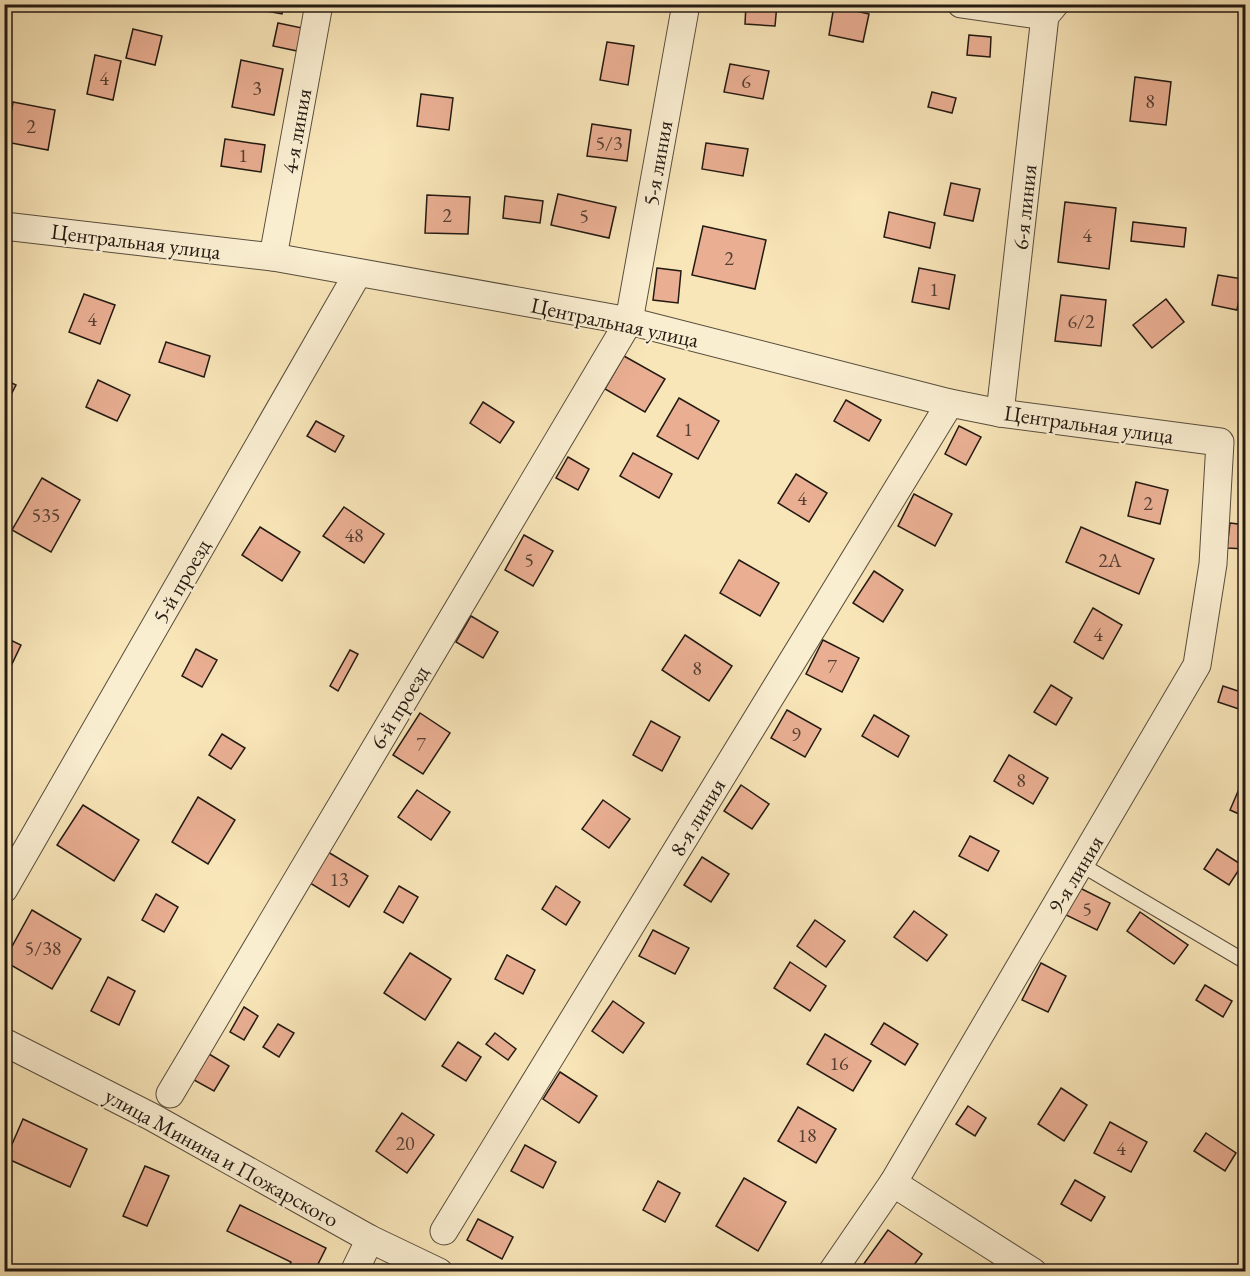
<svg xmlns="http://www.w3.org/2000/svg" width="1250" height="1276" font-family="'EB Garamond',serif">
<rect width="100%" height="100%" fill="#f8e5b8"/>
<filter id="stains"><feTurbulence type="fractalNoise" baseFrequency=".00333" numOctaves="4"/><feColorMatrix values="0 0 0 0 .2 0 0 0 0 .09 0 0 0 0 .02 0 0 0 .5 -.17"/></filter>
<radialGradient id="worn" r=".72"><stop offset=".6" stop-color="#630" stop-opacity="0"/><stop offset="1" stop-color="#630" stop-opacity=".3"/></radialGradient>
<g fill="#eaaf93" stroke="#231a12" stroke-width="1.5">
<polygon points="229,4 284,4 282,14"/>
<polygon points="746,4 777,4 775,26 745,24"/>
<polygon points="834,6 869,14 863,42 829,35"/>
<polygon points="278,23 307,29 302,52 273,46"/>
<polygon points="133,29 162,36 155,65 126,58"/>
<polygon points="969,35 991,37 990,57 967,55"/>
<polygon points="607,42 634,46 628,85 600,80"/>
<polygon points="95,55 121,61 113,100 87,94"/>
<polygon points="241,60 283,69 274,115 232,107"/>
<polygon points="730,64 769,71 763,99 724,92"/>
<polygon points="1135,77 1171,82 1166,125 1130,121"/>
<polygon points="932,92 956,98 952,113 928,107"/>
<polygon points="421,94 453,98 449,130 417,126"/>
<polygon points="13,102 55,110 48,150 6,142"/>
<polygon points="592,124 631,130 627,161 587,156"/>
<polygon points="225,139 265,145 261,172 221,166"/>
<polygon points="706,143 748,149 743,176 702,169"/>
<polygon points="951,183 980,189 973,221 944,215"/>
<polygon points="558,194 616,207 609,238 551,225"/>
<polygon points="427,195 470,197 468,234 425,233"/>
<polygon points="505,196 543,201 540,223 503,218"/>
<polygon points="1065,202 1116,208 1109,269 1058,262"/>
<polygon points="889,212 935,223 930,248 884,237"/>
<polygon points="1133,222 1186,228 1184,247 1131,241"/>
<polygon points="703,226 766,240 755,289 692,275"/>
<polygon points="657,268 681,271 678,303 653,300"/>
<polygon points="919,268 955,275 949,309 912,302"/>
<polygon points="1218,275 1243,279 1237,310 1212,305"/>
<polygon points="84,294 115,305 100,344 69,332"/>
<polygon points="1061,295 1106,300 1101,346 1055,341"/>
<polygon points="1166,299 1184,322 1152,348 1133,325"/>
<polygon points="166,342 210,356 204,377 159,362"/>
<polygon points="624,356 665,379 645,412 605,389"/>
<polygon points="4,379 16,385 4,408"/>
<polygon points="98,380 130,395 117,421 86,407"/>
<polygon points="679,398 719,421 698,459 657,436"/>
<polygon points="846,400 881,420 869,441 834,421"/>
<polygon points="483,402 514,422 500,443 470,423"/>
<polygon points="316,421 344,436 335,452 307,436"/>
<polygon points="959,426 981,437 966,465 945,454"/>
<polygon points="633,453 672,474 659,498 620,476"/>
<polygon points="568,457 589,469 578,490 556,478"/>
<polygon points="796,474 827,493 809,522 778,503"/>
<polygon points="42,478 80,500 51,552 12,530"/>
<polygon points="1136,482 1168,490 1160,524 1128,516"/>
<polygon points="914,494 952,514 935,546 898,526"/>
<polygon points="344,507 384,534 364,563 323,536"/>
<polygon points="1230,523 1246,525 1246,549 1227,548"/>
<polygon points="260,527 300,552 282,581 242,555"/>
<polygon points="1081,527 1154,559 1139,594 1066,562"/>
<polygon points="524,535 553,551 533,586 505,570"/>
<polygon points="739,560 779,583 760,616 720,593"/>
<polygon points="874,571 903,590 883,622 853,603"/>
<polygon points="1093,608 1122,625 1103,659 1074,642"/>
<polygon points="471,616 498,632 483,658 456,642"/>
<polygon points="685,635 732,666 709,701 662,670"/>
<polygon points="4,637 21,645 11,666 4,663"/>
<polygon points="823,640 859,658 842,692 806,674"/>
<polygon points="196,649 217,660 202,687 182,676"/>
<polygon points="350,650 358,654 338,691 330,686"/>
<polygon points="1051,685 1072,698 1056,725 1034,712"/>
<polygon points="1223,686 1244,693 1239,709 1218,702"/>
<polygon points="787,710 821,729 805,757 771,738"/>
<polygon points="420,713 450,733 423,774 393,755"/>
<polygon points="874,715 909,736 898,757 862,736"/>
<polygon points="651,721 680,737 662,771 633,755"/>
<polygon points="222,734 245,748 231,769 209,755"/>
<polygon points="1009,755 1048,778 1033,804 994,781"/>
<polygon points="1245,775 1246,775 1246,817 1230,810"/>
<polygon points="741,785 769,804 752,829 724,811"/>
<polygon points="417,790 450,812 431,840 398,817"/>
<polygon points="198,797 235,820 208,864 172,842"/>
<polygon points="603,800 630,819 609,848 582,829"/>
<polygon points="83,805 139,840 114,881 57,845"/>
<polygon points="970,836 999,851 988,871 959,856"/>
<polygon points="1217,849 1242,865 1229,885 1204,869"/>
<polygon points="328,852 368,876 349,907 310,883"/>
<polygon points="702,857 729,874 711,902 684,885"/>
<polygon points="399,886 418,897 403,923 384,912"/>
<polygon points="556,886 580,902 566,925 542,909"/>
<polygon points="1078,887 1110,903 1097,930 1064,914"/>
<polygon points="156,894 178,907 164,932 142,920"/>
<polygon points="32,910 81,939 52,989 4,961"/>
<polygon points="914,911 947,935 927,961 894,937"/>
<polygon points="1140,912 1188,945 1174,964 1127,931"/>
<polygon points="815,920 845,941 826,967 797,946"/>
<polygon points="653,930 689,948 675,974 639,956"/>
<polygon points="410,953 451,979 425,1020 384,993"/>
<polygon points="507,955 535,970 523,994 495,979"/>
<polygon points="790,962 826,986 810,1011 774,988"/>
<polygon points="1041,963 1066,976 1048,1012 1022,1000"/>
<polygon points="108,977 135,991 119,1025 91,1011"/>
<polygon points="1205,985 1232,1001 1223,1017 1196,1000"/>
<polygon points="613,1001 644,1023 623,1053 592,1031"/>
<polygon points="244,1007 258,1016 244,1040 230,1032"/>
<polygon points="884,1023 918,1044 905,1065 871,1044"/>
<polygon points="278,1024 294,1033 279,1057 263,1047"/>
<polygon points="495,1033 516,1049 508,1060 486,1044"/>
<polygon points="825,1034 871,1061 853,1091 807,1064"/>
<polygon points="458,1042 481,1057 466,1081 442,1066"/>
<polygon points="209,1054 229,1066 214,1091 194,1080"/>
<polygon points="560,1072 597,1096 579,1123 543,1099"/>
<polygon points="1061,1088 1087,1105 1064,1141 1038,1124"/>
<polygon points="968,1106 986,1118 975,1136 956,1124"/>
<polygon points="798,1107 836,1129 816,1163 778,1141"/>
<polygon points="402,1113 434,1135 407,1173 376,1151"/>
<polygon points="23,1119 87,1149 70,1187 6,1158"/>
<polygon points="1110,1122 1147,1142 1131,1172 1094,1153"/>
<polygon points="1206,1133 1236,1153 1225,1171 1194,1151"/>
<polygon points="525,1145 556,1162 543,1188 511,1171"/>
<polygon points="145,1166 169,1176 147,1226 123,1216"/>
<polygon points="744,1178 786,1202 758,1251 716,1226"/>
<polygon points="1075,1180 1105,1197 1091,1221 1061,1204"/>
<polygon points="658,1181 680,1193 665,1222 643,1210"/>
<polygon points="240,1205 326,1248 314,1272 286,1272 291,1262 227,1231"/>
<polygon points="478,1219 513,1237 502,1259 467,1240"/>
<polygon points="888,1230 922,1254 909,1272 858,1272"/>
</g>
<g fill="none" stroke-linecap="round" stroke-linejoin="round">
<defs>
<polyline id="lane" points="1080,864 1246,962"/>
<g id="street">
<polyline points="961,4 1045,16"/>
<polyline points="4,226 273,257 629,321 950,403 1000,413 1220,442 1213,564 1197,665 893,1183 832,1272"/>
<polyline points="273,257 319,4"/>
<polyline points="1000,413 1045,16 1055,4"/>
<polyline points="4,889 358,273"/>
<polyline points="4,1042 152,1117 370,1239 439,1272"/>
<polyline points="170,1094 629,321 686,4"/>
<polyline points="893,1183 1033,1272"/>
<polyline points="444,1231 950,403"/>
<polyline points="354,1272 370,1239"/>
</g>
</defs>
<use href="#lane" stroke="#584d3c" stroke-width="16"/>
<use href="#street" stroke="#584d3c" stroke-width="29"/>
<use href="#lane" stroke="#faeed1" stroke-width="14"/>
<use href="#street" stroke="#faeed1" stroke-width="27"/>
</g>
<g text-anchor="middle" stroke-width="4.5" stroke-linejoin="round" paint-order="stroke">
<g font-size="20" fill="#553f32">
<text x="104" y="85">4</text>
<text x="746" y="88">6</text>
<text x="257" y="95">3</text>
<text x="1150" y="108">8</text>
<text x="31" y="133">2</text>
<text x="609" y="150">5/3</text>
<text x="243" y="162">1</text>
<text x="447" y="222">2</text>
<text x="584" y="223">5</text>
<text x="1087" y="242">4</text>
<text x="729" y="265">2</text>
<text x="934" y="296">1</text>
<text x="92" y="326">4</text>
<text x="1081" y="328">6/2</text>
<text x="688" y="436">1</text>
<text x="802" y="505">4</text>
<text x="1148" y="510">2</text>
<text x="46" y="522">535</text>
<text x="354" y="542">48</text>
<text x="529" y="567">5</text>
<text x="1110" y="567">2А</text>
<text x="1098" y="641">4</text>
<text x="832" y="673">7</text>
<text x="697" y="675">8</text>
<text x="796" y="741">9</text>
<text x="421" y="751">7</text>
<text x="1021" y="787">8</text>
<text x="339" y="886">13</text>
<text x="1087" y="916">5</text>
<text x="43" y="955">5/38</text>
<text x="839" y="1070">16</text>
<text x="807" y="1142">18</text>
<text x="405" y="1150">20</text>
<text x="1121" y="1155">4</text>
</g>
<g font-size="22" fill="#231a12" stroke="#faeed1">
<text transform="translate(296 131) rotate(-80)" y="8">4-я линия</text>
<text transform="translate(657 163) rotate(-80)" y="8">5-я линия</text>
<text transform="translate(1024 207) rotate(-84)" y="8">6-я линия</text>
<text transform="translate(136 241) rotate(7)" y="8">Центральная улица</text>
<text transform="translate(615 322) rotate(12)" y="8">Центральная улица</text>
<text transform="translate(1089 424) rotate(8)" y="8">Центральная улица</text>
<text transform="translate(181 581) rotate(-60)" y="8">5-й проезд</text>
<text transform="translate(399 707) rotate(-59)" y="8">6-й проезд</text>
<text transform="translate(697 817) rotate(-59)" y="8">8-я линия</text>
<text transform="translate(1075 874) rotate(-59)" y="8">9-я линия</text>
<text transform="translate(222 1157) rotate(29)" y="8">улица Минина и Пожарского</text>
</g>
</g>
<rect width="1250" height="1276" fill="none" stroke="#f8e5b8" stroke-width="24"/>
<rect x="6" y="6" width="1238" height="1264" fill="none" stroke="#231a12" stroke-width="3"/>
<rect x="12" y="12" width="1226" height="1252" fill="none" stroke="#231a12" stroke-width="1.5"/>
<rect width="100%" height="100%" filter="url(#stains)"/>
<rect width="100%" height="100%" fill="url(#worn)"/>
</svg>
